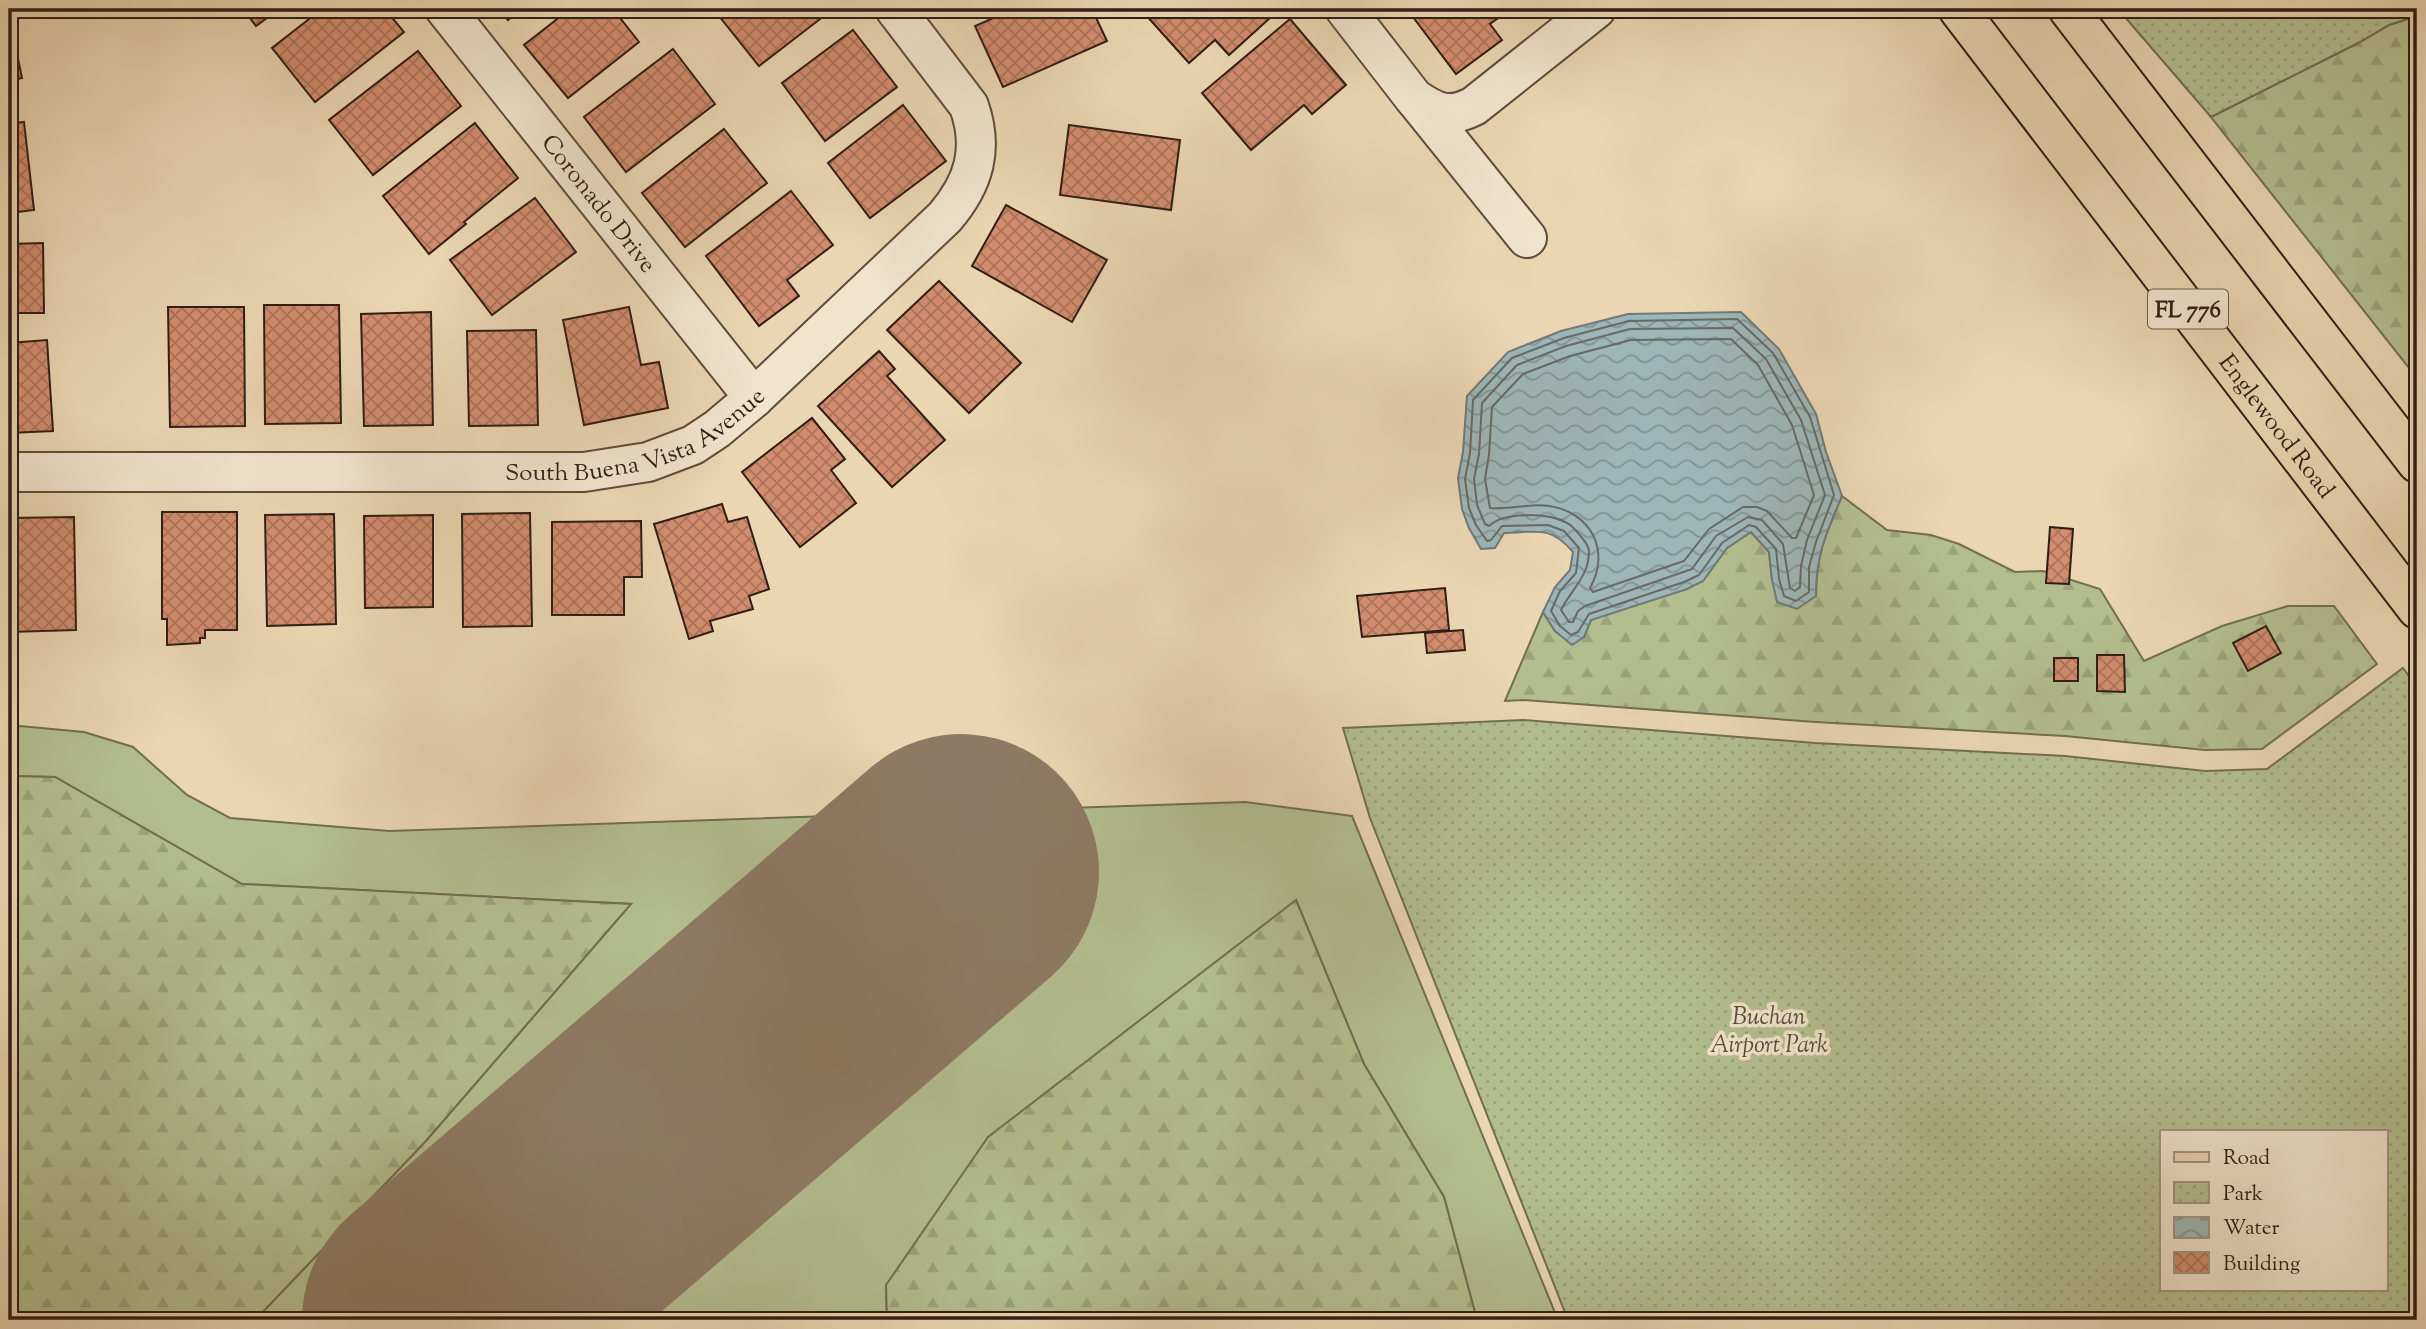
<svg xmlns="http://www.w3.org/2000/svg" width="2426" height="1329" font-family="'Sorts Mill Goudy',serif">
<defs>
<pattern id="forest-firs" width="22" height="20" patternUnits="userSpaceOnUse" patternTransform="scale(1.75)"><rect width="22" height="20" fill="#b3be8f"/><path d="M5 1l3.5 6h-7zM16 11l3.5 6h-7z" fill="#9aa37b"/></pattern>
<pattern id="park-dots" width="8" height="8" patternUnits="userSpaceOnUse" patternTransform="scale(1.75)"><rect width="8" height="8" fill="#b3be8f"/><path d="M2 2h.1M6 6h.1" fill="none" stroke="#9aa37b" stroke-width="1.8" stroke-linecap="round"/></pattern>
<pattern id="water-waves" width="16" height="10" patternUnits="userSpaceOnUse" patternTransform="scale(1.75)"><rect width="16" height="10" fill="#9db6b7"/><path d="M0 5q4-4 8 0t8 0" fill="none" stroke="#819394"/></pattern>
<pattern id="building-cross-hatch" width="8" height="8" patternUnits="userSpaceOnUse" patternTransform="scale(1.75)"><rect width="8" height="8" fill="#d28d6e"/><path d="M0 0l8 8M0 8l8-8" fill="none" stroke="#ab7359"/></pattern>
</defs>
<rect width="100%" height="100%" fill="#ead6b2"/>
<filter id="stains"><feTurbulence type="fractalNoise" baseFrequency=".00286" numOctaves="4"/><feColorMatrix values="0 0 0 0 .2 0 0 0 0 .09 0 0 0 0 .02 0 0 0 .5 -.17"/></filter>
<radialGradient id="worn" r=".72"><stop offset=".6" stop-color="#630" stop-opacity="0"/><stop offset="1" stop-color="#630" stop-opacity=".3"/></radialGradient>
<polygon fill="#b3be8f" stroke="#726e52" stroke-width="2" points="9,725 84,732 133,747 187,795 230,818 389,831 1245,802 1352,816 1558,1320 1477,1320 1444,1197 1364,1064 1296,900 886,1285 887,1320 255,1320 425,1142 631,904 242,884 55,777 9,776"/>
<g fill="url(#forest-firs)" stroke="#726e52" stroke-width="2">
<polygon points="2417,16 2417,378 2211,117 2360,42 2389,25"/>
<path d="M1842 496 1887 530 1931 535 1959 544 2015 572 2043 571 2100 589 2144 661 2222 626 2288 606H2334L2377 664 2262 749 2205 750 2065 736 1816 722 1524 700 1505 701 1543 612 1555 631 1584 637 1591 620 1703 581 1727 548 1751 532 1769 552 1772 580 1816 596C1816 554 1826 533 1842 496Z"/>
<polygon points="9,776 55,777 242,884 631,904 425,1142 255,1320 9,1320"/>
<polygon points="1296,900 1364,1064 1444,1197 1477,1320 887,1320 886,1285 988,1137"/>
</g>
<g fill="url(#park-dots)" stroke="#726e52" stroke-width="2" fill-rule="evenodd">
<polygon points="2118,9 2417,9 2417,16 2389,25 2360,42 2211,117"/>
<path d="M2403 668 2417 687V1320H1568L1370 818 1343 728 1523 720 1815 743 2065 756 2205 771 2267 769ZM2162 1131H2386V1289H2162Z"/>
</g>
<path fill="url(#water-waves)" stroke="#727977" stroke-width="2" d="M1741 312 1779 349 1816 414 1826 452 1842 496C1826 534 1816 554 1816 596L1797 609 1777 602 1772 580 1769 552 1751 532 1727 548 1703 581 1687 589 1591 620 1584 637 1572 645 1555 631 1543 612 1555 587 1570 570 1573 552C1550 525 1537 532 1504 533L1495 548 1481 549 1469 528 1462 509 1458 478 1463 452 1467 396 1508 352 1561 331 1628 314Z"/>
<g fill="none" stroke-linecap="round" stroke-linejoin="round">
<g stroke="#676a66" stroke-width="2">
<polygon points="1737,319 1773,353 1810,417 1834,495 1816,542 1809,567 1809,592 1796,601 1784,596 1779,579 1776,549 1756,527 1749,525 1722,543 1699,575 1684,582 1589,614 1578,632 1571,635 1560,626 1551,611 1560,591 1576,573 1579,548 1564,531 1548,525 1502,526 1491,540 1487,541 1476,525 1469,508 1465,479 1470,453 1473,400 1512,358 1564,338 1629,321"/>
<path d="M1733 328 1766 359 1801 420 1825 495 1807 540 1801 566 1800 587 1795 591 1790 588 1783 544 1762 520 1748 517 1716 536 1692 569 1585 606 1578 611 1573 622H1569L1561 610C1571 590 1589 576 1589 552 1589 544 1583 540 1579 534 1575 530 1572 525 1567 523 1549 513 1504 511 1489 526L1485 524 1477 505 1474 479 1479 454 1482 403 1517 365 1566 346 1630 329Z"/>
<path d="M1731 339 1758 365 1792 425 1814 495 1796 538H1792L1767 511 1757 507H1743L1709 529 1684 561 1593 592 1590 588C1611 551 1591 512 1549 506 1530 503 1508 510 1490 508L1485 479 1489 455 1492 407 1523 374 1570 356 1631 340Z"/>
</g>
<polyline stroke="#8e7a64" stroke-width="276" points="440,1320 961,872"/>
</g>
<g fill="url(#building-cross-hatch)" stroke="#311d16" stroke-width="2">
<polygon points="243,9 279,9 256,26"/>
<polygon points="322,9 385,9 404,32 315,102 272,48"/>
<polygon points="499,9 522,9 508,20"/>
<polygon points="570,9 613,9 639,42 568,98 524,45"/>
<polygon points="718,9 833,9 759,66 715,11"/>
<polygon points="1014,9 1092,9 1107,41 1003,87 975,26"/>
<polygon points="1151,9 1280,9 1229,55 1215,40 1189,63 1145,14"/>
<polygon points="1407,9 1511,9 1490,24 1502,40 1456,74"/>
<polygon points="9,14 22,78 9,81"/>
<polygon points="1290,19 1346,85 1312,114 1304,105 1251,150 1202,93"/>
<polygon points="853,30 897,87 825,141 782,83"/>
<polygon points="673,49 715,104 626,172 584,117"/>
<polygon points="418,51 461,106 373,175 329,120"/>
<polygon points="903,105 946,161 870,218 828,163"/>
<polygon points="24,122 34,210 9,213 9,124"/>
<polygon points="475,123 518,178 464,222 466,224 429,254 383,196"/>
<polygon points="1069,125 1180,140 1171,210 1060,195"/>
<polygon points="724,129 767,183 685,247 642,193"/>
<polygon points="791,191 833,245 787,280 799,296 759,326 706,256"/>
<polygon points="535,198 576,252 492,315 450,260"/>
<polygon points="1006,205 1107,260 1072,322 972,266"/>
<polygon points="43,243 44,313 9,313 9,244"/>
<polygon points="939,281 1021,363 969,413 887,330"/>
<polygon points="264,305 339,305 341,423 265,424"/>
<polygon points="168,307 244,307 245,426 170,427"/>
<polygon points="629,307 641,365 659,362 668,408 584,425 563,320"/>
<polygon points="431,312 433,425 364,426 361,314"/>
<polygon points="536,330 538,425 469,426 467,331"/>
<polygon points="47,340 53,431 9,433 9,343"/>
<polygon points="879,351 895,369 887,376 945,440 892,487 818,406"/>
<polygon points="812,418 845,459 831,470 856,503 800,547 742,472"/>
<polygon points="722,504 728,522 747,517 769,589 749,596 753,609 710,621 713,631 689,639 654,524"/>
<polygon points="162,512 237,512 237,630 205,630 205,638 200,638 200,643 167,645 167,619 162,619"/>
<polygon points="530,513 532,626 463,627 462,514"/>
<polygon points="334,514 336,624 267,626 265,515"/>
<polygon points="433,515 433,607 365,608 364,516"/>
<polygon points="74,517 76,630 9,632 9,518"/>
<polygon points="641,521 642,577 624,577 624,615 552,615 552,522"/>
<polygon points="2050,527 2073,529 2069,584 2046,583"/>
<polygon points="1445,588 1449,630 1362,637 1357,596"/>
<polygon points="2266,626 2281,653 2248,671 2233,643"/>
<polygon points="1463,630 1465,650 1427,653 1425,633"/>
<polygon points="2097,655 2124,655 2125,692 2097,691"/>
<rect x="2054" y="658" width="24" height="23"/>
</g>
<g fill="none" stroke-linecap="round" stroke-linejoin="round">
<defs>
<g id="minor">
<path id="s1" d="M445 9 754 398"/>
<path d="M1345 9 1414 98C1436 113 1449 119 1474 106L1596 9"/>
<polyline points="1415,99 1527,238"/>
<path id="s2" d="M9 472H584L648 462 693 445 717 429 754 398 945 217C974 183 984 149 969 106L895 9"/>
</g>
<g id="primary">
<path id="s3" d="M1958 9 2417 609"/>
<polyline points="2068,9 2417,463"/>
</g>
</defs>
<use href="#minor" stroke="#5f4b3d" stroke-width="42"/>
<use href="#primary" stroke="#311d16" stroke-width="42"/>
<use href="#minor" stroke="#f1e4cd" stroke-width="38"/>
<use href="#primary" stroke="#ead6b2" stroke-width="38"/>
</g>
<g text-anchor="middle" stroke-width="7" stroke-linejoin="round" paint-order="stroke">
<rect fill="#f1e4cd" stroke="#6b594d" stroke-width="2" x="2148" y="289.5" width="80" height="39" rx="5"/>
<g font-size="23" font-weight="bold" fill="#311d16">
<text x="2188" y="317">FL 776</text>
</g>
<g font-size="24" fill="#311d16" stroke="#f1e4cd">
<text dy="8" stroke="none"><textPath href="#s1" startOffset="248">Coronado Drive</textPath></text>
<text dy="8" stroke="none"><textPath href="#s3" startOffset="525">Englewood Road</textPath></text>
<text dy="8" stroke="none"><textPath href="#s2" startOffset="635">South Buena Vista Avenue</textPath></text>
</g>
<g font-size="24" font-style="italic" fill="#584d3a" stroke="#f1e4cd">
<text x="1769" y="1024">Buchan<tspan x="1769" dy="28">Airport Park</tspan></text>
</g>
</g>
<rect width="2426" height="1329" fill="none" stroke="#ead6b2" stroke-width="35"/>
<rect x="10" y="10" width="2405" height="1308" fill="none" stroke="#311d16" stroke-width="3.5"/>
<rect x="18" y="18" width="2391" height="1294" fill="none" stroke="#311d16" stroke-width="2"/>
<rect x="2160" y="1130" width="228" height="161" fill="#f1e4cd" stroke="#a49484" stroke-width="2"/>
<rect x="2174" y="1152" width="35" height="10" fill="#ead6b2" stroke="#a49484" stroke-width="2"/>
<text x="2223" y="1164" font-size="21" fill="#311d16">Road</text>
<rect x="2174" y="1182" width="35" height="21" fill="url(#park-dots)" stroke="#a49484" stroke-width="2"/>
<text x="2223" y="1200" font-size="21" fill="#311d16">Park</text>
<rect x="2174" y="1217" width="35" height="21" fill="url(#water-waves)" stroke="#a49484" stroke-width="2"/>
<text x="2223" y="1234" font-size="21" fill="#311d16">Water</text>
<rect x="2174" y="1252" width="35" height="21" fill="url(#building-cross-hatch)" stroke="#a49484" stroke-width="2"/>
<text x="2223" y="1270" font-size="21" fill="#311d16">Building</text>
<rect width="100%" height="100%" filter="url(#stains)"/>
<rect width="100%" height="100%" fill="url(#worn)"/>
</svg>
